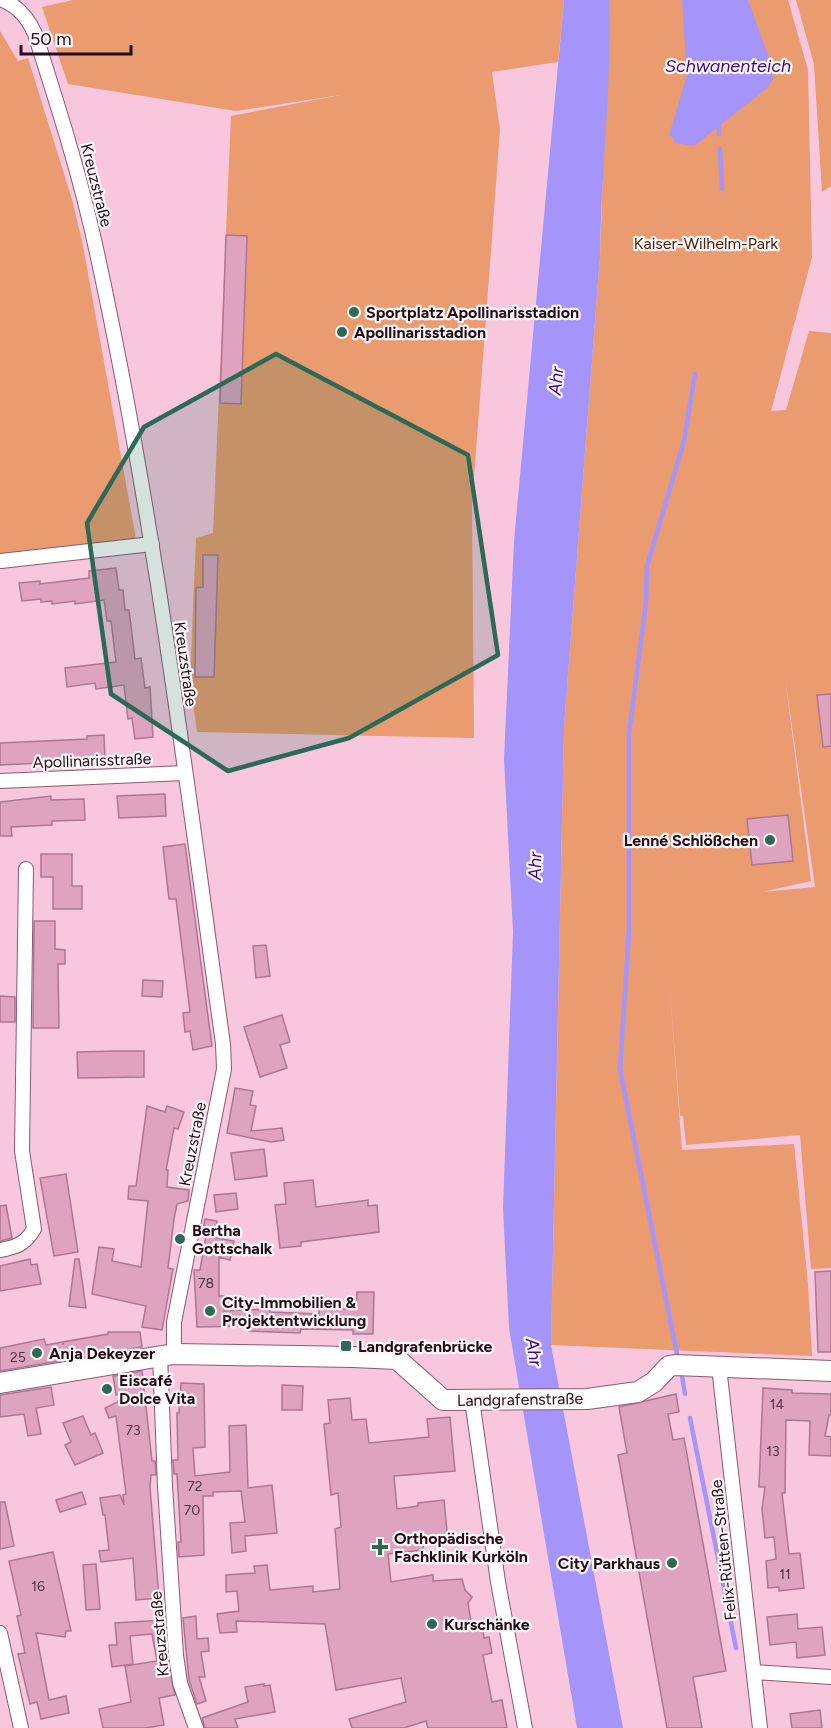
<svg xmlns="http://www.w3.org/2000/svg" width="831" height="1728" font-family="Figtree,sans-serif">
<rect width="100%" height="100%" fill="#f8c7dd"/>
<g fill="#ea9b6f" fill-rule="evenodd">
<polygon points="73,0 564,0 558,62 492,72 500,130 472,504 474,738 197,732 190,682 196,538 213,533 231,116 341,95 236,111 68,84 42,7"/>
<path d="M609 0H788L808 70 812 257 771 411 786 410 809 331 831 333V1268L811 1269 800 1135 686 1145 683 1116H680L669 979 682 1150 794 1144 808 1284 812 1356 551 1345 564 727 600 256ZM785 677 815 887 762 892 811 881Z"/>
<polygon points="796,0 831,0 831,186 822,192 814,64"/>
<polygon points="0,31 18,61 28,58 73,203 83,246 136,539 0,557"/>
</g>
<g fill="#a594f9">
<path d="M564 0H609C612 85 601 171 600 256L564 727 551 1345 623 1728H577L509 1328 503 1208 513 932 504 759 514 541Z"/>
<polygon points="682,0 748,0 772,66 773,79 767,88 694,146 675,143 673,137 669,135 687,75"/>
</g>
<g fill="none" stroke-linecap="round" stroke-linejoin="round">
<g stroke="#a594f9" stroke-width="4.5">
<polyline points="719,127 719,134"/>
<polyline points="720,149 722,189"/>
<polyline points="678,1359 620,1069 629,930 629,733 646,602 647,566 684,441 695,374"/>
<polyline points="681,1370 685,1394"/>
<polyline points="690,1418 736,1648"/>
</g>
</g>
<g fill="#dea3be" stroke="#ae7691" stroke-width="1.5">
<polygon points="226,235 247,236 241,404 220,403"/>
<polygon points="203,555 218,555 214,677 195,677 196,588 203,587"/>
<polygon points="116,568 119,590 123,590 125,610 129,610 135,659 141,658 145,688 150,687 153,737 135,739 132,718 128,719 124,685 96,689 95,683 67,687 65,668 116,662 111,621 107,621 104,600 75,604 75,601 52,604 52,601 41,602 41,599 22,601 19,583 40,581 40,584 89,578 89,571"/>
<polygon points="831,694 831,746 823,747 817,695"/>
<polygon points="104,735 105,760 0,765 0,743 87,739 87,736"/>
<polygon points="165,794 166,816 119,818 117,796"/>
<polygon points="51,796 51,800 84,799 85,820 52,821 52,825 11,827 12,836 0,836 0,802"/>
<polygon points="788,815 793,861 752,865 747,819"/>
<polygon points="185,844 212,1046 193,1050 190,1031 185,1032 183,1013 190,1012 176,899 169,899 163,847"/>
<polygon points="41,854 72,854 72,886 82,886 82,909 53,909 53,877 41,877"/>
<polygon points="34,921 55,921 55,949 65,950 65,964 58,964 59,1028 33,1028"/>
<polygon points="266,945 270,976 256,978 253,946"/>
<polygon points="143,980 163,981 162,997 142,996"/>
<polygon points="0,996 15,997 15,1022 0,1022"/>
<polygon points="282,1015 290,1042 280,1045 287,1068 260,1077 244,1027"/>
<polygon points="115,1051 144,1051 144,1077 78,1078 77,1052"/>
<polygon points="235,1088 253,1091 250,1105 256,1106 251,1131 282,1128 284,1140 271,1142 227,1133"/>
<polygon points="147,1106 165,1112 167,1106 184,1112 178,1129 174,1128 166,1170 168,1170 167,1187 189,1190 188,1201 177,1204 174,1219 168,1268 173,1269 162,1330 142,1327 146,1306 92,1294 99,1247 114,1249 112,1261 141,1267 148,1201 128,1199 129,1186 136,1186"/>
<polygon points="264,1149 267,1176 235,1180 231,1153"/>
<polygon points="66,1174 78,1252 54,1256 40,1178"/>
<polygon points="313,1180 316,1207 368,1200 368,1206 377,1205 379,1232 301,1242 301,1246 280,1248 275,1205 286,1204 284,1183"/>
<polygon points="236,1193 238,1209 216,1212 214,1195"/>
<polygon points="6,1205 12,1238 0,1241 0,1206"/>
<polygon points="205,1219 217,1221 215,1237 202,1235"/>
<polygon points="206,1236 234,1241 230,1260 219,1257 219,1296 224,1296 224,1311 270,1309 270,1312 319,1314 319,1309 356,1309 357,1292 374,1292 373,1334 353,1334 353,1330 301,1329 300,1333 249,1331 249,1326 197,1327 194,1270 200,1270"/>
<polygon points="30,1259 31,1265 37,1264 41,1284 0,1291 0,1266"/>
<polygon points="75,1259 79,1259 86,1308 69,1306"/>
<polygon points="831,1271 831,1352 818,1352 815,1272"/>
<polygon points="108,1332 140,1332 142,1347 0,1371 0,1348 44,1339 46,1345 63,1342 63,1345 63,1342 108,1334"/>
<polygon points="142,1371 152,1461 155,1461 156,1475 151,1475 150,1487 159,1598 136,1600 133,1558 101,1562 99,1551 109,1550 105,1515 103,1515 100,1498 120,1495 124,1505 123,1495 126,1494 116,1416 109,1418 105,1408 126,1398 124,1393 116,1395 113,1376"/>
<polygon points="181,1383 204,1384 205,1447 193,1448 195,1476 230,1472 229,1426 246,1425 248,1488 272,1485 277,1533 245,1536 246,1551 232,1553 230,1523 245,1522 241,1491 213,1492 213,1496 203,1496 204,1555 179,1557 178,1542 181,1542 177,1474 174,1474 173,1460 178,1460 177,1413 179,1413"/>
<polygon points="282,1385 303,1386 302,1410 282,1410"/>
<polygon points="51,1387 54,1405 36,1408 41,1434 28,1436 24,1414 0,1417 0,1395"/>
<polygon points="763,1388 792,1390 792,1393 831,1394 831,1415 829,1415 825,1436 831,1437 831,1456 809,1455 810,1421 786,1420 785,1493 782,1493 789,1554 800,1553 804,1588 779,1591 779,1587 768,1588 766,1561 776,1559 774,1537 765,1538 762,1509 765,1487 759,1487"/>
<polygon points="676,1394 679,1412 668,1414 673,1440 684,1438 726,1671 693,1677 702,1728 667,1728 618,1455 627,1453 619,1407"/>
<polygon points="350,1398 352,1420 366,1419 369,1443 429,1437 427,1419 450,1417 455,1471 394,1476 397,1509 418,1506 418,1503 444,1500 448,1541 423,1543 423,1550 388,1554 391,1582 433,1575 433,1581 462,1579 465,1590 472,1597 468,1603 472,1628 482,1626 484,1638 489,1637 492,1653 483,1655 492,1702 502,1700 507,1728 428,1728 426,1721 404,1728 352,1728 349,1719 406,1702 401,1678 336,1690 325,1624 236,1621 237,1632 220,1633 217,1614 239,1611 237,1591 226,1592 226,1575 255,1573 254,1566 267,1565 270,1590 313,1586 313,1592 340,1589 335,1529 341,1527 338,1493 331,1495 324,1424 330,1423 328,1400"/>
<polygon points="83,1416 91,1435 95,1433 103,1453 75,1465 65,1445 71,1442 63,1423"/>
<polygon points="82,1492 86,1504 60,1512 56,1500"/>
<polygon points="0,1502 5,1502 14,1546 0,1549"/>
<polygon points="53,1552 71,1631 66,1631 65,1637 36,1633 49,1700 66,1696 69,1713 41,1719 37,1702 30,1704 18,1654 25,1653 17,1616 21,1615 9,1561"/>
<polygon points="96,1564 100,1609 86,1610 83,1565"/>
<polygon points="797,1614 798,1629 822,1627 825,1655 797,1658 796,1642 770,1645 767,1617"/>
<polygon points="196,1616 197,1639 208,1638 209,1651 201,1652 205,1677 199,1677 206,1701 197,1704 189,1680 183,1618"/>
<polygon points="165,1620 167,1656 175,1695 159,1698 164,1725 146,1728 103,1728 99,1709 131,1702 125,1666 157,1661 152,1634 130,1636 133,1664 112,1667 109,1645 117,1645 115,1623"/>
<polygon points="264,1684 264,1686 270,1685 275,1712 235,1719 238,1728 205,1728 202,1718 248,1702 245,1687"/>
<polygon points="820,1710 822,1728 792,1728 790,1714"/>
</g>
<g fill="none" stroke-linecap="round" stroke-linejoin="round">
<defs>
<g id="street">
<path d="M3 0C19 7 28 18 35 34 58 106 81 178 97 253 154 514 186 779 223 1044L224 1069 174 1322V1354"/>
<polyline points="1,561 152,544"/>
<polyline points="0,781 185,773"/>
<path d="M0 1250C17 1247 25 1244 34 1229L22 1151 26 869"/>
<polyline points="160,1355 165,1486 176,1655 180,1683 196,1728"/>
<polyline points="719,1367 760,1728"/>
<polyline points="472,1400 498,1582 525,1728"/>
<polyline points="0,1633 21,1728"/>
<polyline points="754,1672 831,1677"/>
</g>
<polyline id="secondary" points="0,1383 174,1354 353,1357 397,1359 443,1400 587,1399 638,1392 654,1382 669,1366 675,1365 831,1371"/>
</defs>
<use href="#street" stroke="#8d5872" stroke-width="16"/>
<use href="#secondary" stroke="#8d5872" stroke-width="22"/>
<use href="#street" stroke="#fff" stroke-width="14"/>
<use href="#secondary" stroke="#fff" stroke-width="20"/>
</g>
<path fill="#2c6a57" fill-opacity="0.2" stroke="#2c6a57" stroke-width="4.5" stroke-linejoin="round" d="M276 354 468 455 498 655 349 738 228 771 111 694 87 523 144 427Z"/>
<g fill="#2c6a57" stroke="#fcf6f8" stroke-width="2">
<circle cx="354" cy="312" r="6"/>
<circle cx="342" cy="332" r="6"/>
<circle cx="770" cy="840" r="6"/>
<circle cx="180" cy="1239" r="6"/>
<circle cx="210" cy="1311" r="6"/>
<rect x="340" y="1340" width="12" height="12" rx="3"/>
<circle cx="37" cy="1353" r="6"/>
<circle cx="107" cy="1389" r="6"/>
<path d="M377 1538h6v6h6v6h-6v6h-6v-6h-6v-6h6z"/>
<circle cx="672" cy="1563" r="6"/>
<circle cx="432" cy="1624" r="6"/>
</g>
<g text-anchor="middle" stroke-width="4.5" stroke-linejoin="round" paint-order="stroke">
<g font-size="14" fill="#523342">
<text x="206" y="1288">78</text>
<text x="18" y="1362">25</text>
<text x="777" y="1409">14</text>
<text x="133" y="1435">73</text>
<text x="773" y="1456">13</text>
<text x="195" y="1491">72</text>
<text x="192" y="1515">70</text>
<text x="785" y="1579">11</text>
<text x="38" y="1591">16</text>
</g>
<g font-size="16" fill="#230e18" stroke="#fcf6f8">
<text transform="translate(97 185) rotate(76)" y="6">Kreuzstraße</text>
<text transform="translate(186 664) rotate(82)" y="6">Kreuzstraße</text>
<text transform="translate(92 760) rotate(-2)" y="6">Apollinarisstraße</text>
<text transform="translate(192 1144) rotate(-79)" y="6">Kreuzstraße</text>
<text transform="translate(520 1399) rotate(-1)" y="6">Landgrafenstraße</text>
<text transform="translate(723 1550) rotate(-96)" y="6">Felix-Rütten-Straße</text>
<text transform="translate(159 1634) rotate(-95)" y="6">Kreuzstraße</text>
</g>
<g font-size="16" fill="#461f05" stroke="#fcf6f8">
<text x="706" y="249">Kaiser-Wilhelm-Park</text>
</g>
<g font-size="16" font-weight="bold" fill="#230e18" stroke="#fcf6f8" text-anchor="start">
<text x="366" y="318">Sportplatz Apollinarisstadion</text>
<text x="354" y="338">Apollinarisstadion</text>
<text x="758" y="846" text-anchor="end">Lenné Schlößchen</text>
<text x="192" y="1236">Bertha<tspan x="192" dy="18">Gottschalk</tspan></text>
<text x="222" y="1308">City-Immobilien &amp;<tspan x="222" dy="18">Projektentwicklung</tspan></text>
<text x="358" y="1352">Landgrafenbrücke</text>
<text x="49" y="1359">Anja Dekeyzer</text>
<text x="119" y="1386">Eiscafé<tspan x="119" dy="18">Dolce Vita</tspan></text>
<text x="394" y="1544">Orthopädische<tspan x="394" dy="18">Fachklinik Kurköln</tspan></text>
<text x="660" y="1569" text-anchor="end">City Parkhaus</text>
<text x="444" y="1630">Kurschänke</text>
</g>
<g font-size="18" font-style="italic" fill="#390883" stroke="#fcf6f8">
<text x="728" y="72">Schwanenteich</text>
<text transform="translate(556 381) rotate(-84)" y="6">Ahr</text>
<text transform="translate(535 866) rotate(-89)" y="6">Ahr</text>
<text transform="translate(534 1352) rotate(81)" y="6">Ahr</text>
</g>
</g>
<path d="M21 45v9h110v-9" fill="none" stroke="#230e18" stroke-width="3"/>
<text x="30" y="45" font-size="18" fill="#230e18" stroke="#fcf6f8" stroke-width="4.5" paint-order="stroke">50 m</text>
</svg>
